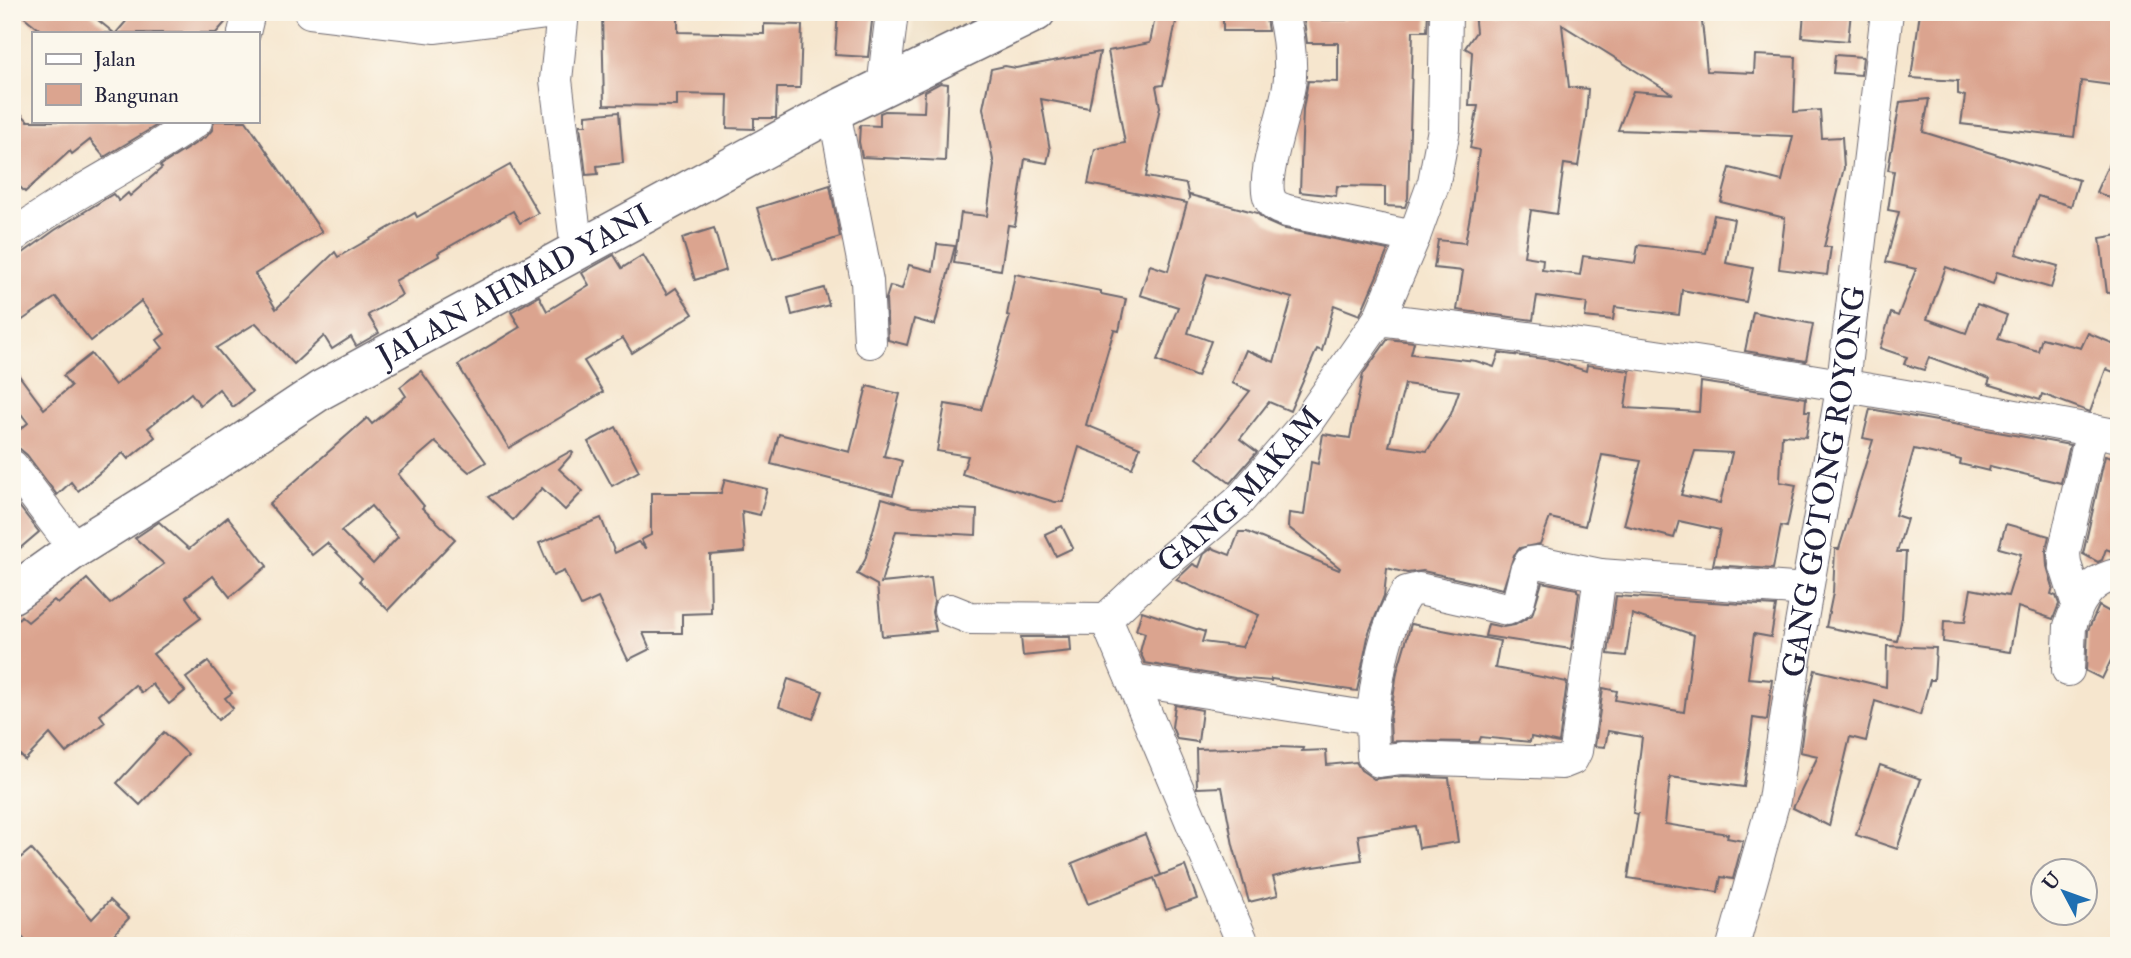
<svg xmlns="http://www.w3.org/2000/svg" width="2131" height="958" font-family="'IM FELL Double Pica',serif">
<rect width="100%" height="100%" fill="#fbf7ec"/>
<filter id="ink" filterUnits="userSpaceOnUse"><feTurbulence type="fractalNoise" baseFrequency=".0143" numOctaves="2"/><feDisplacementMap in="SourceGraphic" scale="14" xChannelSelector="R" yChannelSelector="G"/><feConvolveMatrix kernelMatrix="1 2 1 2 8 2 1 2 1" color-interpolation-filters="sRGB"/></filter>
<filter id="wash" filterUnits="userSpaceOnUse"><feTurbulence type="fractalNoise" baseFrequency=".00686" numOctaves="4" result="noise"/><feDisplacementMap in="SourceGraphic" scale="28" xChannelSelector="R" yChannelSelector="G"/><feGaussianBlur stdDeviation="1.57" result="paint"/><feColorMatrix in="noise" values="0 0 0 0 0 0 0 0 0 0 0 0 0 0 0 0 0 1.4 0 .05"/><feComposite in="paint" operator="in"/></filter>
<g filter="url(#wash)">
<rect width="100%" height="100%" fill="#f6e6ce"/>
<polygon fill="#ebd8ba" points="915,12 1001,12 909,55"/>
<g id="blocks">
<g fill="#dba48f" fill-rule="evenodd">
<polygon points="18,12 88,12 114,33 44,33"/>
<polygon points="134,12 230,12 229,18 216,33 116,33"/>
<polygon points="602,12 678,12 678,32 764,34 764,24 802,25 800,88 777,88 776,118 754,118 754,129 727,128 728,95 677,94 677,106 604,105"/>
<polygon points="838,12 873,12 868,57 835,55"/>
<polygon points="1156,12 1178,12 1163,85 1156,86 1160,107 1146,177 1186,184 1189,198 1190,195 1257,213 1267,222 1281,228 1388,250 1360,315 1334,305 1322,351 1317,349 1290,411 1269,402 1240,439 1257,452 1230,483 1197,458 1250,391 1232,383 1246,350 1274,362 1292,298 1207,274 1188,333 1211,341 1197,377 1157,361 1178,307 1140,295 1150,265 1168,271 1187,203 1088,184 1095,149 1125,143 1108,51 1150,43"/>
<polygon points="1223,12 1265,12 1268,31 1223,31"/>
<polygon points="1343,12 1428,12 1427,31 1413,31 1408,198 1405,207 1385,206 1385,187 1337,186 1336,196 1300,192 1303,109 1308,81 1338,82 1338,43 1307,43 1304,20 1346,20"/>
<polygon points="1474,12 1701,12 1707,71 1754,73 1755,55 1796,57 1794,112 1820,110 1822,138 1842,137 1844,168 1824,247 1831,247 1827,275 1779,269 1785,218 1721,202 1730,168 1782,181 1793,136 1618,130 1633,91 1673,94 1562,25 1569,87 1588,89 1586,118 1578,166 1564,164 1557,214 1531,210 1524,256 1543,259 1542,270 1580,275 1583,256 1635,263 1638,245 1706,253 1714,215 1734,219 1726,263 1753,268 1746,302 1682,290 1679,315 1615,307 1613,320 1585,317 1587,303 1537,296 1533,320 1457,310 1463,271 1434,268 1438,240 1465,243 1472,205 1479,150 1470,148 1478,106 1469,106 1472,52 1465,48 1476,32"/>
<polygon points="1804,12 1851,12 1848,41 1802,37"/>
<polygon points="1920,12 2119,12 2119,86 2081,81 2074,137 1961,124 1965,96 1958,94 1958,81 1911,78"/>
<polygon points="1100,52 1089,108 1041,99 1050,150 1047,163 1025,159 1015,226 1008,225 1001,270 954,263 961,213 987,216 994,165 983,108 991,69 1005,66 1016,68"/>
<polygon points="1835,55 1863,57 1861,75 1833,73"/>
<polygon points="940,83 948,84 945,161 862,157 859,142 860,125 880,126 880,113 885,111 924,112 925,91"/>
<polygon points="1929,99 1923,132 2079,180 2071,206 2038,196 2016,254 2058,266 2051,288 1997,272 1993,284 1946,267 1927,319 1966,333 1977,304 2007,315 1998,339 2038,351 2042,338 2081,348 2088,333 2119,346 2119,374 2106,369 2090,412 2042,394 2040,400 1988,384 1990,379 1929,357 1924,370 1904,364 1907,357 1880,348 1891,313 1898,316 1916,269 1886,262 1899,212 1888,210 1894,171 1888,170 1900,102"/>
<polygon points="12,104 28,121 164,121 104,157 90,140 72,154 70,151 25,192 12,179"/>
<polygon points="619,112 623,163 597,166 598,174 586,175 580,125 586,125 586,115"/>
<polygon points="214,121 246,121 322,232 255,274 276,309 335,252 338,257 415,213 417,217 510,165 538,213 520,223 513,211 438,253 439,256 395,281 402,295 368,315 379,333 356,346 351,337 332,349 324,336 294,364 256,323 216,348 252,392 233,407 219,389 200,405 191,393 148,428 155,437 128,459 123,453 78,491 71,482 57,495 27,455 20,449 12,448 12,436 28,423 12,402 12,366 44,409 71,386 63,376 91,354 115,385 163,348 157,340 165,334 141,301 91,341 56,297 21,321 12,309 12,261 55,230 113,194 119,201 128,193 130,196 162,168 160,166 207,136 212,130"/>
<polygon points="2119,141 2119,202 2096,192"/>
<polygon points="830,185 840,237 773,259 757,208"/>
<polygon points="714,228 726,270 695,280 682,238"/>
<polygon points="2119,235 2119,292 2107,293 2100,238"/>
<polygon points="937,244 955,246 935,325 914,319 907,345 888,340 886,299 890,286 902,289 909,265 933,271"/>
<polygon points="614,255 622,268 643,255 667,294 676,288 693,314 632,353 623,338 584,361 603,392 509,448 458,365 520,327 511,312 539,296 547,311 589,285 582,273"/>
<polygon points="1015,274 1101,291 1101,294 1126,299 1119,331 1114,330 1086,425 1140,447 1132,468 1079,447 1063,502 1055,502 962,474 968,456 937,451 945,404 981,410 1010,316 1007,315"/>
<polygon points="824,288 829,305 792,315 788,298"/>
<polygon points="1753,312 1813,324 1806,361 1745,351"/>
<path d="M1388 339 1414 342 1411 354 1476 361 1494 367 1499 353 1552 360 1586 371 1587 365 1630 371 1625 408 1699 412 1701 382 1806 398 1805 411H1810L1806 437 1782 435 1780 482 1796 485 1787 527 1781 526 1773 569 1713 565 1720 530 1679 521 1674 538 1624 525 1641 461 1602 455 1585 526 1550 518 1540 544 1520 548 1514 555 1503 589 1423 571 1407 573 1387 568 1384 596 1369 632 1357 691 1271 679V681L1235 678 1145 663 1140 652 1145 633 1136 630 1142 611 1205 632 1202 642 1242 647 1259 615 1176 580 1193 564 1199 567 1204 554 1212 548 1230 555 1239 532H1247L1339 570 1340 568 1288 527 1289 513 1304 515 1311 462 1318 464 1323 434 1350 438 1363 374ZM1405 384 1459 391 1451 414 1427 451 1389 446ZM1695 451 1732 453 1720 503 1681 495Z"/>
<path d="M421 371 486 462 469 472 435 442 398 474 424 506 422 508 455 539 388 610 359 581 362 578 327 543 312 555 269 504 367 418 372 424 406 396 400 387ZM371 506 398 537 373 564 341 531Z"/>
<polygon points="867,386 900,394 884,456 902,461 893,495 771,464 779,434 850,452"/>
<polygon points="1870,409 2070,445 2061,483 1990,466 1989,471 1960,464 1961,460 1914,449 1895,515 1907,519 1897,552 1906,552 1902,617 1897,641 1826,627 1833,593 1835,549 1839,549 1873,440 1863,438"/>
<polygon points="616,427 639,471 612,486 588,442"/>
<polygon points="571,451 573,453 559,469 583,491 565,510 542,488 513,520 488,497"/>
<polygon points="2105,456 2119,460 2119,554 2106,549 2102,560 2098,562 2083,554"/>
<polygon points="725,479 767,489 760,515 742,511 745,552 710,555 711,613 682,614 682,633 643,633 650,649 628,660 598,598 581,606 564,571 553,576 539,543 601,518 615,553 638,542 646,549 641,540 651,535 651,493 721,493"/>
<polygon points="12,497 39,532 12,555"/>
<polygon points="882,498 912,507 977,510 976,535 896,531 881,583 931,578 934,602 932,612 936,631 882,636 877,585 857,574 865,560"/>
<polygon points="228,517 267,566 230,597 213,576 186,597 201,618 153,654 185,691 169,704 152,684 142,693 135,685 100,715 105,722 66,753 50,734 25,760 12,747 12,626 21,616 28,622 54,600 58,604 87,579 110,604 164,564 135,538 159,522 189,549"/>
<polygon points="2006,524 2049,536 2046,549 2047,566 2053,587 2051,594 2056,596 2059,604 2053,619 2018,607 2010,652 1943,642 1944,621 1965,622 1971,589 2008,596 2021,554 1999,548"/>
<polygon points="1062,526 1073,548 1056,556 1045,534"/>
<polygon points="1542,582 1577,589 1577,591 1579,592 1571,649 1485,636 1488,624 1503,627 1515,625 1532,615"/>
<polygon points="1616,596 1776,606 1771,637 1754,634 1748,678 1772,680 1767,720 1753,718 1744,787 1670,777 1665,824 1728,834 1727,838 1743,841 1733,879 1721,877 1718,892 1628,878 1638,814 1633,813 1642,737 1608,731 1605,747 1595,746 1603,688 1617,691 1615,700 1684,712 1694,635 1632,614 1626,656 1608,654"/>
<polygon points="2099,606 2119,617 2119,658 2113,656 2102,679 2086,671 2088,630"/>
<polygon points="1411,624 1500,641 1495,668 1567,682 1559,743 1531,737 1530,742 1481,737 1479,742 1391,741 1390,719 1397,672"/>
<polygon points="1021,637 1070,637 1071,651 1023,656"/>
<polygon points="1887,646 1936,648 1934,680 1930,680 1920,715 1875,701 1866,741 1850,737 1829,826 1793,808 1818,756 1800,752 1806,708 1815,670 1886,687"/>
<polygon points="208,662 232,693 225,698 233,708 218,720 186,678"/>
<polygon points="788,679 823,691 813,719 779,707"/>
<polygon points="1175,705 1202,710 1198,742 1177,739 1172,727"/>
<polygon points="164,732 188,754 140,805 117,783"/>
<polygon points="1278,747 1303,748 1302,751 1326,750 1327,765 1356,762 1361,770 1374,779 1403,776 1449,778 1458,842 1419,848 1415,826 1358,835 1362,860 1307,868 1273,877 1278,895 1249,902 1233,845 1222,787 1197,788 1196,749"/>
<polygon points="1880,765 1921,779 1897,849 1856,835"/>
<polygon points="1145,834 1161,875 1156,877 1185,866 1197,899 1166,910 1154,878 1088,904 1072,863"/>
<polygon points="31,849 92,919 110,900 129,918 103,946 30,946 12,926 12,865"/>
</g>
</g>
</g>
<g filter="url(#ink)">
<use href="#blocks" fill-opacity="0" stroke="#6c676e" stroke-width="2"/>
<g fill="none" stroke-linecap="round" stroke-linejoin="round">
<defs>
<g id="minor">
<polyline points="310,12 436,27 555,12"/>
<polyline points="563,12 556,80 577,250"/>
<path d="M1283 12C1288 33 1291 55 1290 77 1289 106 1259 176 1270 199 1274 207 1279 208 1287 211L1414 237"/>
<polyline points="244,33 249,12"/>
<polyline points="883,88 892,12"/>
<polyline points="834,111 867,281 870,342"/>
<path d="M12 237C70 193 137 163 196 121"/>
<path d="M1379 319C1627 349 1874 387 2119 436"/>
<polyline points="12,466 75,549"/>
<path d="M2078 605C2089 586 2098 579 2119 574"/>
<polyline points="950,610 970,618 1106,619"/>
<polyline points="2068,670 2070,626 2078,605 2065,564 2064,553 2092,430"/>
<polyline points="1132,680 1372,718 1373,756 1379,761 1402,758 1562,763 1572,759 1576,751 1600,575 1807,590"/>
<path d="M1372 718C1378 675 1383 629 1407 592L1419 589 1507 609 1518 603 1526 571 1530 563 1538 562 1600 575"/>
<path id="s1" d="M1244 946 1106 619 1163 565 1238 502 1307 422 1379 319 1414 237 1434 182 1444 129 1446 12"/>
<path id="s2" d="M1733 946 1774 800 1795 659 1843 383 1887 12"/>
</g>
<g id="highway">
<path id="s3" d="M12 594 75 549 194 475 321 390 834 111 1036 12"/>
</g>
</defs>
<use href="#minor" stroke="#6c676e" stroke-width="34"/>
<use href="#highway" stroke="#6c676e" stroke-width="41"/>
<use href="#minor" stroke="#fff" stroke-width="32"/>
<use href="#highway" stroke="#fff" stroke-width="38"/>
</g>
</g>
<g text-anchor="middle" stroke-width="6" stroke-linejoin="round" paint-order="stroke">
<g font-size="30" fill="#22223b" stroke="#fbf7ec">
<text dy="10" stroke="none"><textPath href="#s3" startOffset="590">JALAN AHMAD YANI</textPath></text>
<text dy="10" stroke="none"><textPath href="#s2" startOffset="474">GANG GOTONG ROYONG</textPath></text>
<text dy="10" stroke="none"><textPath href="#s1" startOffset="541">GANG MAKAM</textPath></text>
</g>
</g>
<rect width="2131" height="958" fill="none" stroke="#fbf7ec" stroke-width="42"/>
<rect x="32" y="32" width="228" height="91" fill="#fbf7ec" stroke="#a4a2a5" stroke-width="2"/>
<rect x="46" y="54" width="35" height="10" fill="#ffffff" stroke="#a4a2a5" stroke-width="2"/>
<text x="94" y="66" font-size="21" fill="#22223b">Jalan</text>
<rect x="46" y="84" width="35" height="21" fill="#dba48f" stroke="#a4a2a5" stroke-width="2"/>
<text x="94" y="102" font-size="21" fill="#22223b">Bangunan</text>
<g transform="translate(2064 892) rotate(311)"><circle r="33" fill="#fbf7ec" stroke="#a4a2a5" stroke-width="2"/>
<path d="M0-5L12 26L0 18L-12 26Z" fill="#1f6fb2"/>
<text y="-10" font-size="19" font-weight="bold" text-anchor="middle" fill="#22223b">U</text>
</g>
</svg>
